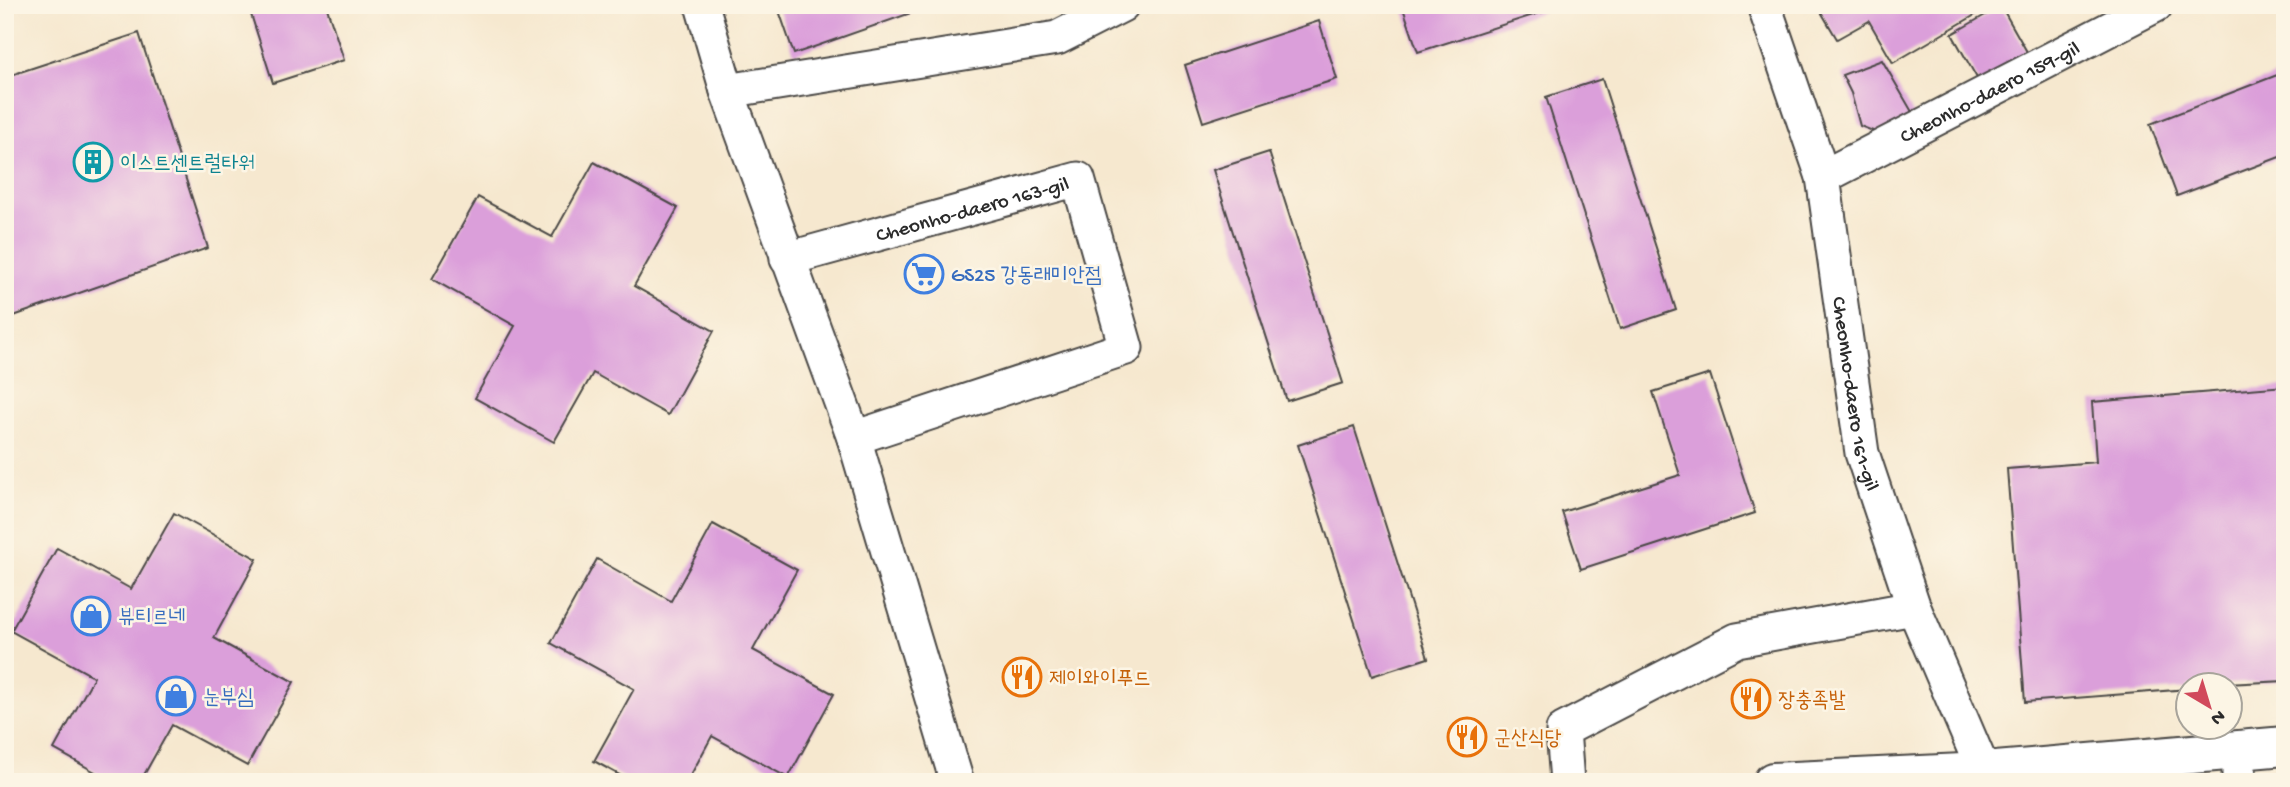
<svg xmlns="http://www.w3.org/2000/svg" width="2290" height="787" font-family="'Gochi Hand','Poor Story',sans-serif">
<rect width="100%" height="100%" fill="#fcf5e5"/>
<filter id="ink" filterUnits="userSpaceOnUse"><feTurbulence type="fractalNoise" baseFrequency=".0143" numOctaves="2"/><feDisplacementMap in="SourceGraphic" scale="14" xChannelSelector="R" yChannelSelector="G"/><feConvolveMatrix kernelMatrix="1 2 1 2 8 2 1 2 1" color-interpolation-filters="sRGB"/></filter>
<filter id="wash" filterUnits="userSpaceOnUse"><feTurbulence type="fractalNoise" baseFrequency=".00686" numOctaves="4" result="noise"/><feDisplacementMap in="SourceGraphic" scale="28" xChannelSelector="R" yChannelSelector="G"/><feGaussianBlur stdDeviation="1.57" result="paint"/><feColorMatrix in="noise" values="0 0 0 0 0 0 0 0 0 0 0 0 0 0 0 0 0 1.4 0 .05"/><feComposite in="paint" operator="in"/></filter>
<g filter="url(#wash)">
<rect width="100%" height="100%" fill="#f6e8cf"/>
<g id="blocks">
<g fill="#db9fda">
<polygon points="248,5 326,5 344,60 273,83"/>
<polygon points="777,5 908,5 911,13 794,54"/>
<polygon points="1402,5 1551,5 1552,9 1418,52"/>
<polygon points="1817,5 1992,5 1893,63 1869,21 1837,39"/>
<polygon points="2001,6 2031,59 1982,87 1952,34"/>
<polygon points="1319,21 1337,79 1203,122 1185,65"/>
<polygon points="139,33 208,248 5,319 5,77"/>
<polygon points="1882,60 1915,117 1883,135 1860,126 1851,93 1842,75"/>
<polygon points="2285,72 2285,155 2177,196 2150,124"/>
<polygon points="1602,79 1676,310 1620,329 1546,97"/>
<polygon points="1269,152 1343,383 1287,401 1213,170"/>
<polygon points="594,162 678,208 634,286 714,331 668,415 593,373 554,442 475,398 515,326 432,279 478,197 552,237"/>
<polygon points="1710,374 1755,513 1581,569 1562,512 1680,475 1653,392"/>
<polygon points="2285,386 2285,681 2188,686 2188,689 2025,702 2007,469 2096,462 2092,402"/>
<polygon points="1354,427 1428,658 1372,676 1298,445"/>
<polygon points="174,513 257,559 214,638 294,682 247,766 172,725 140,782 113,782 54,749 94,677 11,631 57,548 131,589"/>
<polygon points="713,524 797,570 753,650 834,694 788,778 712,736 687,782 632,782 594,761 634,689 551,643 597,559 671,601"/>
</g>
</g>
</g>
<g filter="url(#ink)">
<use href="#blocks" fill-opacity="0" stroke="#494744" stroke-width="2"/>
<g fill="none" stroke-linecap="round" stroke-linejoin="round">
<defs>
<g id="street">
<polyline points="702,5 727,91 854,438 957,782"/>
<path id="s1" d="M1764 5 1823 177 1862 453 1914 608 1984 772"/>
<polyline points="727,91 1057,38 1122,5"/>
<path id="s2" d="M1823 177 2156 5"/>
<path id="s3" d="M787 259 1078 179 1126 348 854 438"/>
<polyline points="1567,782 1563,730 1737,640 1914,608"/>
<polyline points="2239,782 2239,750"/>
</g>
<polyline id="secondary" points="1773,782 1984,772 2285,746"/>
</defs>
<use href="#street" stroke="#494744" stroke-width="37"/>
<use href="#secondary" stroke="#494744" stroke-width="42"/>
<use href="#street" stroke="#fff" stroke-width="33"/>
<use href="#secondary" stroke="#fff" stroke-width="38"/>
</g>
</g>
<defs>
<symbol id="building-ring" viewBox="-11 -11 22 22"><circle r="9.5" fill="#fcf5e5" stroke="#0f9aa8" stroke-width="1.5"/><path d="M-4-6H4V6H1V3H-1V6H-4ZM-2.5-4.3h1.7v1.8h-1.7ZM.8-4.3h1.7v1.8H.8ZM-2.5-1h1.7V.8h-1.7ZM.8-1h1.7V.8H.8Z" fill="#0f9aa8"/></symbol>
<symbol id="supermarket-ring" viewBox="-11 -11 22 22"><circle r="9.5" fill="#fcf5e5" stroke="#3f7fe0" stroke-width="1.5"/><path d="M-6-5.5h2.5l.6 2H6L4.5 2H-2.5L-4.4-4H-6ZM-1.5 3.2a1.3 1.3 0 1 0 .1 0ZM3 3.2a1.3 1.3 0 1 0 .1 0Z" fill="#3f7fe0"/></symbol>
<symbol id="shop-ring" viewBox="-11 -11 22 22"><circle r="9.5" fill="#fcf5e5" stroke="#3f7fe0" stroke-width="1.5"/><path d="M-5-2.5h2.3a2.7 3.5 0 0 1 5.4 0H5L5.5 6h-11ZM-1.5-2.5h3a1.5 2.3 0 0 0-3 0Z" fill="#3f7fe0"/></symbol>
<symbol id="restaurant-ring" viewBox="-11 -11 22 22"><circle r="9.5" fill="#fcf5e5" stroke="#e8710a" stroke-width="1.5"/><path d="M-5-6h1v4h1v-4h1v4h1v-4h1v5L-1.5 .5V6h-2V.5L-5-1ZM5-6V6H3V1.5H1.5Q1.5-4 5-6Z" fill="#e8710a"/></symbol>
</defs>
<g fill-rule="evenodd">
<use href="#building-ring" x="71" y="140" width="44" height="44"/>
<use href="#supermarket-ring" x="902" y="252" width="44" height="44"/>
<use href="#shop-ring" x="69" y="594" width="44" height="44"/>
<use href="#restaurant-ring" x="1000" y="655" width="44" height="44"/>
<use href="#shop-ring" x="154" y="674" width="44" height="44"/>
<use href="#restaurant-ring" x="1729" y="677" width="44" height="44"/>
<use href="#restaurant-ring" x="1445" y="715" width="44" height="44"/>
</g>
<g text-anchor="middle" stroke-width="5" stroke-linejoin="round" paint-order="stroke">
<g font-size="21" fill="#2b2b2b" stroke="#fcf5e5">
<text dy="7" stroke="none"><textPath href="#s2" startOffset="187">Cheonho-daero 159-gil</textPath></text>
<text dy="7" stroke="none"><textPath href="#s3" startOffset="192">Cheonho-daero 163-gil</textPath></text>
<text dy="7" stroke="none"><textPath href="#s1" startOffset="401">Cheonho-daero 161-gil</textPath></text>
</g>
<g font-size="21" fill="#0d838f" stroke="#fcf5e5" text-anchor="start">
<text x="120" y="169">이스트센트럴타워</text>
</g>
<g font-size="21" fill="#366cbe" stroke="#fcf5e5" text-anchor="start">
<text x="951" y="281">GS25 강동래미안점</text>
<text x="118" y="623">뷰티르네</text>
<text x="203" y="703">눈부심</text>
</g>
<g font-size="21" fill="#c56008" stroke="#fcf5e5" text-anchor="start">
<text x="1049" y="684">제이와이푸드</text>
<text x="1778" y="706">장충족발</text>
<text x="1494" y="744">군산식당</text>
</g>
</g>
<rect width="2290" height="787" fill="none" stroke="#fcf5e5" stroke-width="28"/>
<g transform="translate(2209 706) rotate(142)"><circle r="33" fill="#fcf5e5" stroke="#a8a49b" stroke-width="2"/>
<path d="M0-5L12 26L0 18L-12 26Z" fill="#d1495b"/>
<text y="-10" font-size="19" font-weight="bold" text-anchor="middle" fill="#2b2b2b">N</text>
</g>
</svg>
